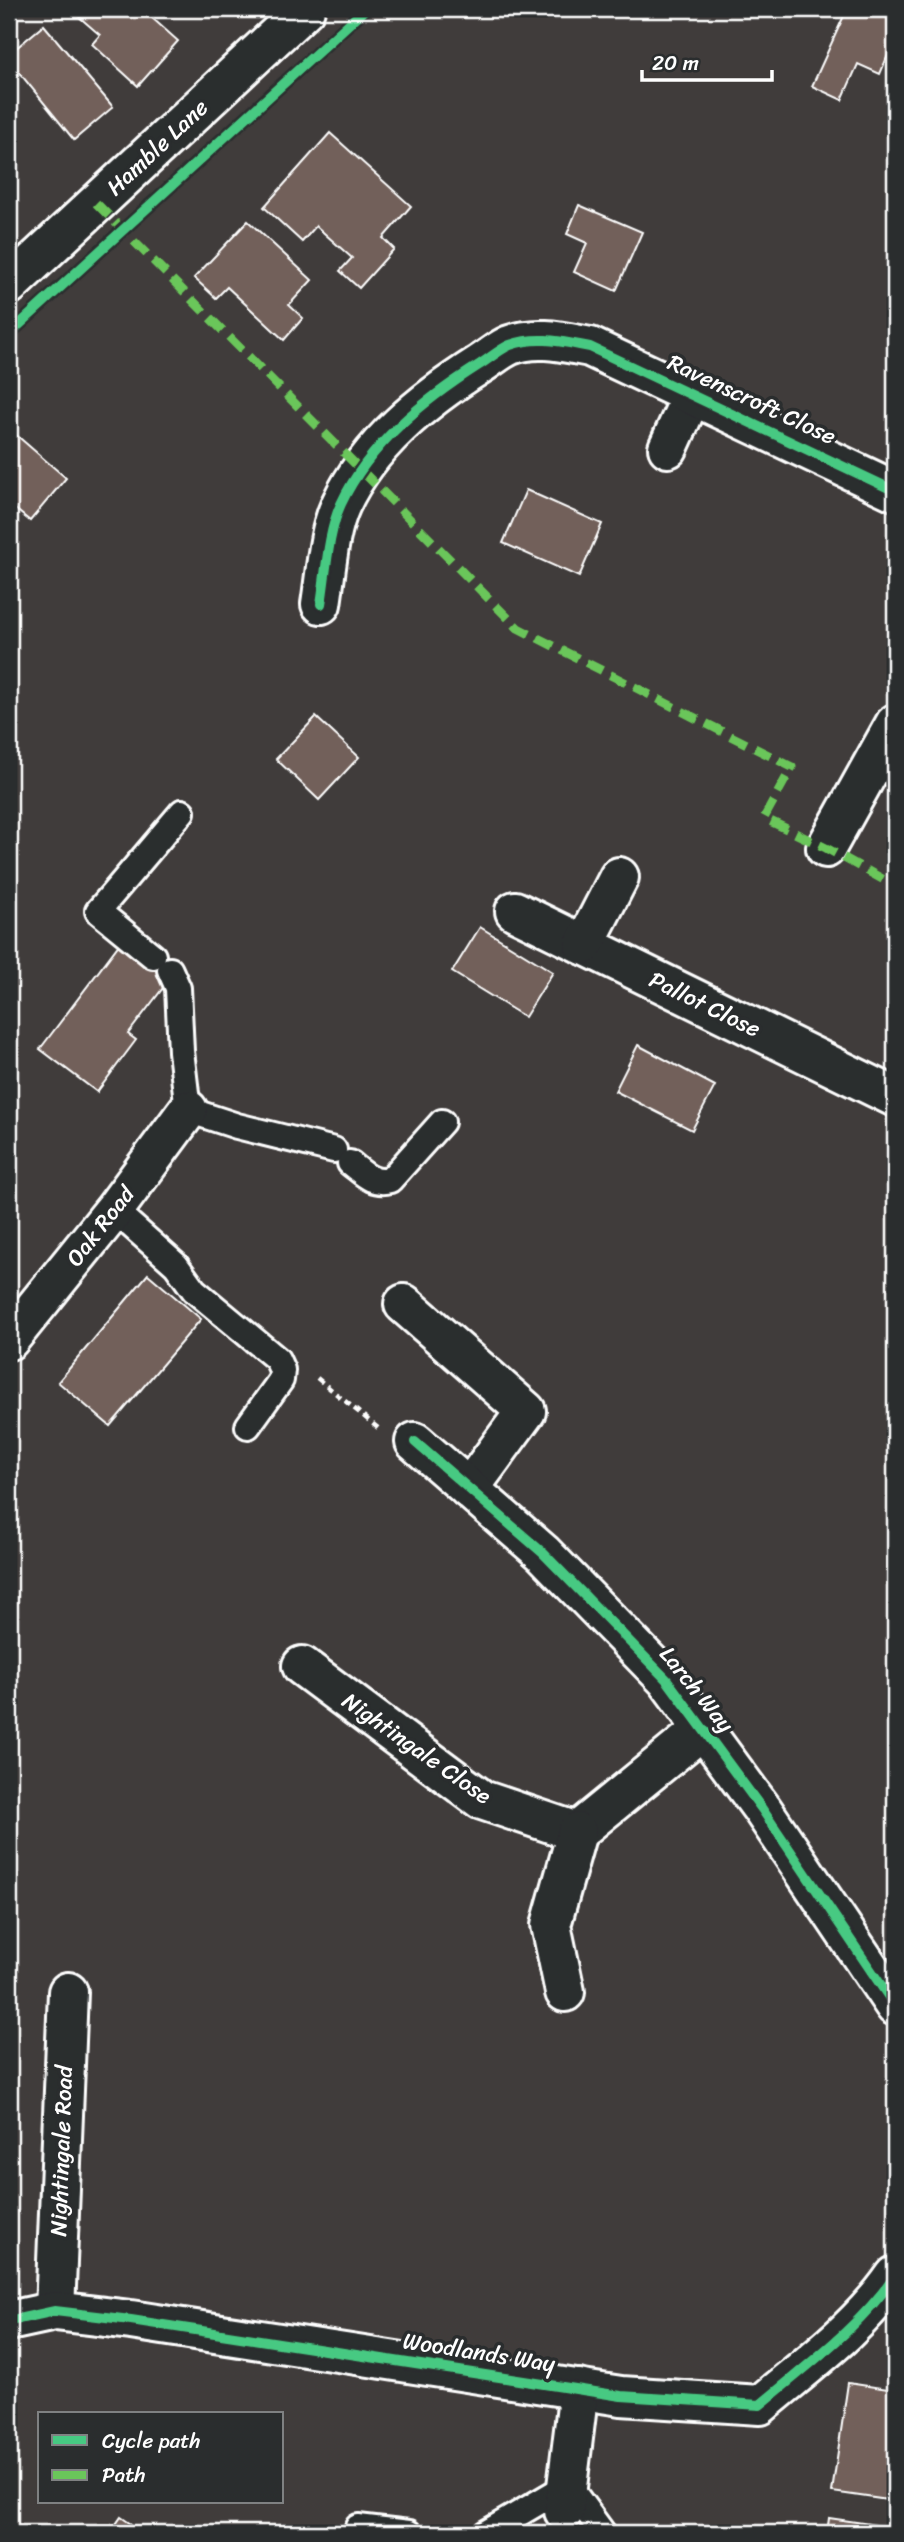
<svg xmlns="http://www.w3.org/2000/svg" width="904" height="2542" font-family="Sriracha,sans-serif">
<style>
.building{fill:#72605a;stroke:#fff;stroke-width:2}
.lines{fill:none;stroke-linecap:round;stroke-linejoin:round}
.lane-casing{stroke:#fff;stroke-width:30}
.street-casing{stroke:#fff;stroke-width:44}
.secondary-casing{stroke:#fff;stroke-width:44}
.path{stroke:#fff;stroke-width:4.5;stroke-dasharray:7 5;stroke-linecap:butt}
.lane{stroke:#2a2d2e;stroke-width:24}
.street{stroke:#2a2d2e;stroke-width:38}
.secondary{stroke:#2a2d2e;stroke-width:38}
.quiet{stroke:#6ac65a;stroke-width:9;stroke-dasharray:18 9;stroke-linecap:butt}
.cycleway-casing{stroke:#2a2d2e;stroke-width:15}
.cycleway{stroke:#46c982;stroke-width:10}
.labels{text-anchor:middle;stroke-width:7;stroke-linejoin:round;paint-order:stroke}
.street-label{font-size:23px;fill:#fff;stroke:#2a2d2e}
</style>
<rect width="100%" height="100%" fill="#403c3b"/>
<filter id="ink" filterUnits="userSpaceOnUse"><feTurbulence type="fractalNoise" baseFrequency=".0143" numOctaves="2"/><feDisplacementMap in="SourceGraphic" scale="14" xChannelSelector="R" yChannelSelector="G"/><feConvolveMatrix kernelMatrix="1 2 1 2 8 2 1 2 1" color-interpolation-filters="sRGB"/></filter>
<g filter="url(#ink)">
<!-- building -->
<g class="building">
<polygon points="70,9 142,9 178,41 138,86 92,44 100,35"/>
<polygon points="847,9 878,9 895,17 895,39 880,74 858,64 842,100 812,86"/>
<polygon points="44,25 113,107 74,140 9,60 9,54"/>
<polygon points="330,133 411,206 383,238 394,249 359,288 340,271 352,258 316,226 302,242 264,207"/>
<polygon points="579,205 642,232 616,291 574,272 587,243 567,234"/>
<polygon points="248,221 312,280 289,305 303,318 284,340 227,287 216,298 194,278"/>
<polygon points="14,433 66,478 30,521 9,504 9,439"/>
<polygon points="526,490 602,524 579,577 503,543"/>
<polygon points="316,717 359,757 319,800 276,759"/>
<polygon points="480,927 553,972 525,1017 452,972"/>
<polygon points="120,943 169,980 128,1034 136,1040 97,1092 40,1049"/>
<polygon points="638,1045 715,1086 692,1130 615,1091"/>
<polygon points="148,1274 201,1319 110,1426 58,1382"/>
<polygon points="848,2383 895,2390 895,2449 888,2500 832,2492"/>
<polygon points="121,2517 144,2533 110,2533"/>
<polygon points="829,2518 884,2526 883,2533 827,2533"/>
</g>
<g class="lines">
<defs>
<g id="lane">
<polyline points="153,956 98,911 182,812"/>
<polyline points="170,970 178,988 181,1051 188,1110 237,1126 334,1150"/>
<path d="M350 1163C363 1173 373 1185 390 1180L442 1122"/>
<polyline points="114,1210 176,1265 194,1290 277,1359 282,1370 281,1380 248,1426"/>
<polyline points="358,2527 409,2533"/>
<polyline points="486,2533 568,2485 603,2533"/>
</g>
<g id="street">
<polyline points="668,448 692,395"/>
<path d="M321 604C326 573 328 532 341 504 369 444 424 400 479 365 489 359 500 349 510 345 537 335 563 342 590 347L895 491"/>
<polyline points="826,848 895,724"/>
<polyline points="515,911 895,1097"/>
<polyline points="584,945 619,877"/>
<polyline points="404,1304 526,1411 469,1489"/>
<polyline points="9,1340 114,1210 188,1110"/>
<polyline points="415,1442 543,1553 667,1680 762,1809 895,2006"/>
<polyline points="302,1666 482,1800 577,1832 703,1729"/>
<polyline points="565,1992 551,1925 577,1832"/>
<polyline points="55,2311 68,1992"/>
<path d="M9 2321 55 2311 131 2320 621 2396 760 2405C807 2365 859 2328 895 2276"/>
<polyline points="564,2511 579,2389"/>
</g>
<polyline id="secondary" points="9,285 305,9"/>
</defs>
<!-- lane casing -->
<use href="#lane" class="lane-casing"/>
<!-- street casing -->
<use href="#street" class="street-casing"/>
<!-- secondary casing -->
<use href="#secondary" class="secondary-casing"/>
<!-- path -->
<polyline class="path" points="317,1378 378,1428"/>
<!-- lane -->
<use href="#lane" class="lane"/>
<!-- street -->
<use href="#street" class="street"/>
<!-- secondary -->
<use href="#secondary" class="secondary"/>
<!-- quiet -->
<polyline class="quiet" points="96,203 518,628 792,767 764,818 826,848 895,886"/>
<defs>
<g id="cycleway">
<polyline points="9,334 365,9"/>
<path d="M321 604C326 573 328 532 341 504 369 444 424 400 479 365 489 359 500 349 510 345 537 335 563 342 590 347L895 491"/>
<polyline points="415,1442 543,1553 667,1680 762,1809 895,2006"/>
<path d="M9 2321 55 2311 131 2320 621 2396 760 2405C807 2365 859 2328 895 2276"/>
</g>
</defs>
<!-- cycleway casing -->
<use href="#cycleway" class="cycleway-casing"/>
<!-- cycleway -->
<use href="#cycleway" class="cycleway"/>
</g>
</g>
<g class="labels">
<!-- street labels -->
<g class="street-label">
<text transform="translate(157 147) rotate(-43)" y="8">Hamble Lane</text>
<text transform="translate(752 399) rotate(25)" y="8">Ravenscroft Close</text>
<text transform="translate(705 1004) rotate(26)" y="8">Pallot Close</text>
<text transform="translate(100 1226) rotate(-52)" y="8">Oak Road</text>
<text transform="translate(697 1689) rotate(51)" y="8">Larch Way</text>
<text transform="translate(417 1748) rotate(35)" y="8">Nightingale Close</text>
<text transform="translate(61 2151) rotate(-88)" y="8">Nightingale Road</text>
<text transform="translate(479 2352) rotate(9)" y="8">Woodlands Way</text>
</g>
</g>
<!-- margin -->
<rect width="904" height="2542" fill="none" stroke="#2a2d2e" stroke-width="35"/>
<rect x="18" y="18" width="869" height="2507" fill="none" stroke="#fff" stroke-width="2.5" filter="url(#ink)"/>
<!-- legend -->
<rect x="38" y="2412" width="245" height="91" fill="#2a2d2e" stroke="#7f8182" stroke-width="2"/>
<rect x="52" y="2435" width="35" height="10" fill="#46c982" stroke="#7f8182" stroke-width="2"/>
<text x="102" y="2448" font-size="21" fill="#ffffff">Cycle path</text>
<rect x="52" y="2470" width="35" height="10" fill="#6ac65a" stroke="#7f8182" stroke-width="2"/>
<text x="102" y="2482" font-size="21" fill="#ffffff">Path</text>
<!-- scale -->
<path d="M642 70v10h130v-10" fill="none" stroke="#ffffff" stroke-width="3.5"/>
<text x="652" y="70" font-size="21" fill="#ffffff" stroke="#2a2d2e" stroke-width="5" paint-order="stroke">20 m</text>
</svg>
